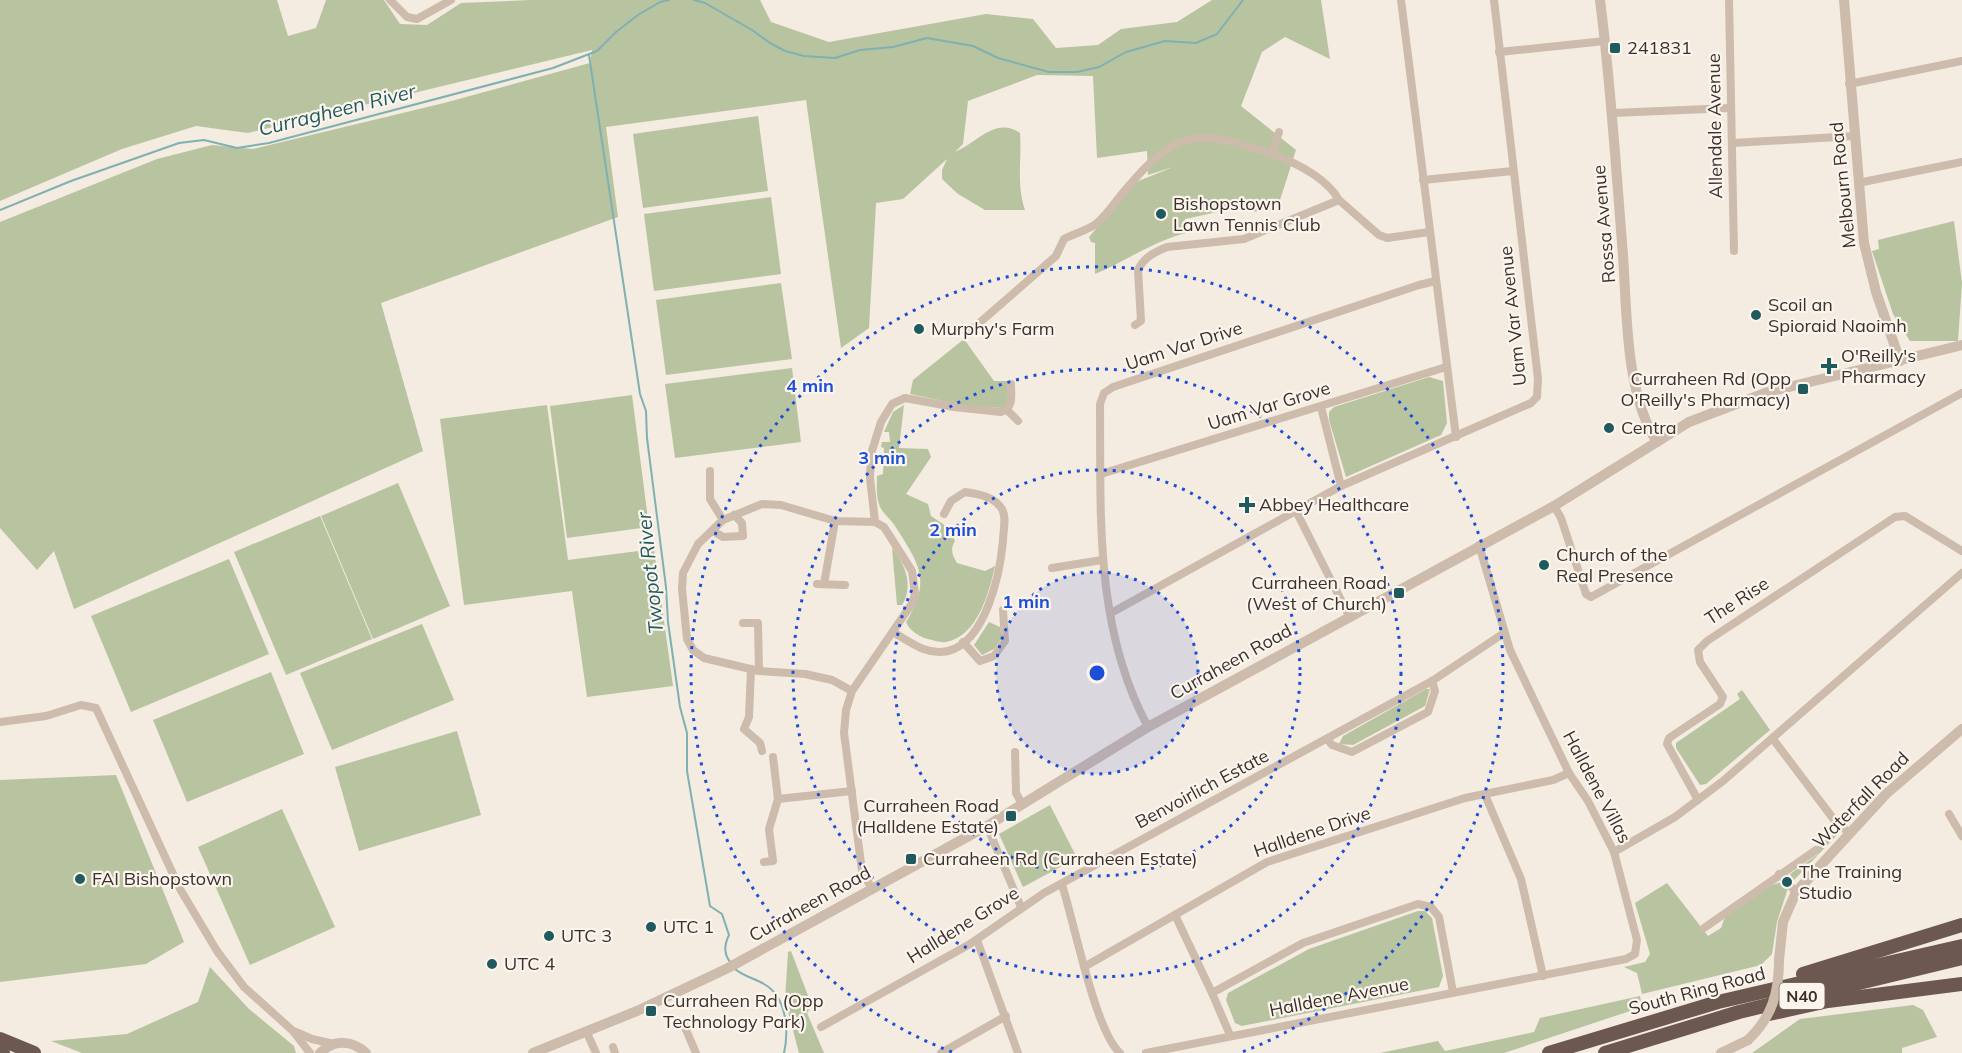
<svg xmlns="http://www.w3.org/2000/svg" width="1962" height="1053" font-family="Mulish,sans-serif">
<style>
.green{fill:#b8c4a0}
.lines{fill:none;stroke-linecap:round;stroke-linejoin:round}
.stream{stroke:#7fb0b2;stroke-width:2}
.minor{stroke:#cdbbac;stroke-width:8}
.tertiary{stroke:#cdbbac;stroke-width:10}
.trunk{stroke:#6c584f;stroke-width:14}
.tertiary-bridge{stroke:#cdbbac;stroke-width:10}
.ring{fill:none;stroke:#1d4ed8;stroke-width:3;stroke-dasharray:3 6}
.poi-dot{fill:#1f5a5e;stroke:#fbf5ee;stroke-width:2}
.labels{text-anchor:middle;stroke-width:4.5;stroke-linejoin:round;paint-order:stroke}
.shield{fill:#fbf5ee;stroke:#756b66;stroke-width:1.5}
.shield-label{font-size:16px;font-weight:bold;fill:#3b302b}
.poi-label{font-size:18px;fill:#3b302b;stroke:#fbf5ee;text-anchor:start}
.street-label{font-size:18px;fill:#3b302b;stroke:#fbf5ee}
.water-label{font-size:20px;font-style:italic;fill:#1f5a5e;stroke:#fbf5ee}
.centre{fill:#1d4ed8;stroke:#fbf5ee;stroke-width:3}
.ring-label{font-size:18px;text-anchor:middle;font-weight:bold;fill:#1d4ed8;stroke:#fbf5ee;stroke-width:4.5;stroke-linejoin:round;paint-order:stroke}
</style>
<rect width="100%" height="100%" fill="#f4ebe1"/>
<!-- green -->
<g class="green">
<path d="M0 0H277L288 36 316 28 326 0H384L400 24 427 25 461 3 531 0H760L771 22 829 42 986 14 1033 19 1056 48 1098 45 1121 29 1177 22 1212 0H1321L1330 59 1285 37 1262 52 1241 106 1296 150 1280 200 1255 212 1249 205 1185 219 1186 233C1154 241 1126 261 1095 274V243L1091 242 1089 237 1136 182 1173 167 1148 175 1147 151 1097 158 1093 76 1037 75 968 101 963 144 955 152C976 144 995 116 1020 133 1022 160 1016 184 1025 210H985L958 194 942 179V170L947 159 903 199 876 203 869 328 841 348 806 100 606 127 618 217 381 303 423 451 74 609 54 551 37 570 0 528V222L157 159 212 145 253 149 444 103 590 63 592 50 248 133 196 126 122 149 0 201Z"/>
<polygon points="758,116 768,191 643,208 633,134"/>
<polygon points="771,197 781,274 654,291 644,214"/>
<polygon points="1954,221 1962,283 1958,341 1910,341 1893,314 1872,251 1879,249 1878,240"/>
<polygon points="781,283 792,359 666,375 656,300"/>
<polygon points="964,339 994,381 1007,381 1009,401 1003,408 962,405 910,394 913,380"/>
<polygon points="792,368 801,442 675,458 665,384"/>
<polygon points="1429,377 1443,381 1447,423 1441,435 1346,477 1329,420 1329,412 1334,407"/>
<polygon points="632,395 649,527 567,538 550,406"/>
<polygon points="547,405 568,560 654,549 673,686 587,697 572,591 464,605 440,419"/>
<path d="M904 405 899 448 928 449 931 457 906 494 928 504 931 516 949 528 955 541C950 549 952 555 957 563L985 571 995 566C989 592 978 636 946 642 941 643 933 640 928 639 919 637 909 630 906 622 932 580 919 564 895 526 890 518 881 512 879 504 876 495 877 485 877 476L883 474 884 448 881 447 882 442H890L889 432H884L893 412Z"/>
<polygon points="398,483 450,606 373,639 321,516"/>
<polygon points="320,516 372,639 286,675 234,552"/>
<path d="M892 548C905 564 914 586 902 605H897Z"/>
<polygon points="229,559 269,654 131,712 91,616"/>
<polygon points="989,622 1000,627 1002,638 994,649 982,655 974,645"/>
<polygon points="422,624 454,700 332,750 300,673"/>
<polygon points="271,672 304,754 187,802 153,720"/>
<polygon points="1426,689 1430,689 1425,706 1353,745 1339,744 1343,736"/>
<polygon points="1742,690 1770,730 1706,784 1700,785 1676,748 1676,743 1740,699 1737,694"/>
<polygon points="457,731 481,815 359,851 335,767"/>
<polygon points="116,775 184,942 146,964 0,982 0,780"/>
<polygon points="1050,805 1077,858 1023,887 999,834"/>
<polygon points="282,809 335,927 250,965 198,847"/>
<polygon points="1831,829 1837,835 1794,880 1790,874 1818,854 1818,845"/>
<polygon points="1782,882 1788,888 1777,922 1772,954 1761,965 1642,994 1637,973 1624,967 1645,962 1650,954 1635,903 1667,883 1708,936 1721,928 1725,917 1772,885"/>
<polygon points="1418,911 1425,911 1432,918 1443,976 1439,987 1242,1026 1235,1023 1226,1000 1228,993 1309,949"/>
<polygon points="791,951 812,1006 807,1013 824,1053 799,1053 785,1000 788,952"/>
<polygon points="210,967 249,1009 294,1046 296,1053 82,1053 51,1041 127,1034 198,1002"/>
<polygon points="1640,996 1642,1007 1504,1053 1380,1053 1438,1041 1445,1051 1534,1032 1540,1018"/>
<polygon points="1913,1005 1923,1010 1937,1037 1902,1048 1902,1053 1752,1053 1800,1019"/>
</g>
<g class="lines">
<!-- stream -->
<g class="stream">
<polyline points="694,0 705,3 752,30 770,43 785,51 804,56 835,58 860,50 893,47 927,38 973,46 998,58 1049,72 1077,72 1099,67 1126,52 1165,41 1196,43 1217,34 1243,0"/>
<path d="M589 55 640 394 646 411 647 438 666 587 668 622 680 707 687 733V771L710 906 722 914 729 935C724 945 723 954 731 963"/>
<polyline points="0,210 71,181 179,143 204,140 237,148 269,143 553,68 597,51 616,32 638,15 660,2 669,0"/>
<path d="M734 968C742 976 754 978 764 984 787 997 789 1031 784 1053"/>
</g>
<!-- minor -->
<g class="minor">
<polyline points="390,0 407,17 417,19 451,0"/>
<polyline points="1401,0 1456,437"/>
<polyline points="1729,0 1734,251"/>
<polyline points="1499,52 1605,41"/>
<polyline points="1849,84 1962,61"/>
<polyline points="1613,113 1731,108"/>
<polyline points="1733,143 1854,136"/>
<polyline points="1272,154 1279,132"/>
<polyline points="1423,180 1513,171"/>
<polyline points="1858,183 1962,162"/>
<path d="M1135 325 1141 321 1138 270C1144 257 1155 252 1167 247L1244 239 1339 200 1379 235 1387 238 1429 232"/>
<path d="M969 332 1056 256 1064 239C1073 234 1089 230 1097 223 1108 214 1117 199 1127 188 1176 130 1196 129 1267 152 1292 161 1325 176 1339 200"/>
<polyline points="1321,407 1341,486"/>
<polyline points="1007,410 1018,421"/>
<polyline points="710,471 710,499 723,520"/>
<polyline points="1101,474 1446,367"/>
<polyline points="1554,506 1561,518 1586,594 1591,597 1962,393"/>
<polyline points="1296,511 1349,616"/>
<path d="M875 522 870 478 871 454 881 422 892 404 905 398 954 407 1001 412C1014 408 1011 396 1011 384"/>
<polyline points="713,531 723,537 743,536 742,523 734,515"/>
<polyline points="1052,568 1102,560"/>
<polyline points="817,584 845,585"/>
<polyline points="824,584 835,521"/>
<polyline points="1111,613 1341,486 1531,403 1537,397 1538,379 1494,0"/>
<polyline points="743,623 758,623 759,671"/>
<path d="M893 632C910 642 927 656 948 651 986 642 1000 573 1003 541 1003 531 1007 518 1002 509 994 496 978 494 965 492L951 501 944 514"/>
<polyline points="963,642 980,661 994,656 1005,641 1003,610"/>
<polyline points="751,669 749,717 744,729 760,743 762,751"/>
<polyline points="852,691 832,680 805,674 759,671 704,658 693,650 687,639 682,589 683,573 698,544 723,520 762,504 781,505 835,521 875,522 884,527 912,571 915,593 913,602 852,691 846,710 844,733 862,871 872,889"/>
<polyline points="0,722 46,716 81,705 96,708 180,889 217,951 244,987 293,1031 310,1053"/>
<path d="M1148 727C1094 627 1101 515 1100 404L1104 393 1113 387 1419 285 1436 281"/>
<polyline points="1773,739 1835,821 1848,832"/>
<polyline points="1328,740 1332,745 1352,752 1428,712 1435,691 1432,681"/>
<polyline points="1015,752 1016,793 1022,804"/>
<polyline points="773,757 778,799"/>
<polyline points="1485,795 1521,879 1543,976"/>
<polyline points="1698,800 1667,744 1669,738 1720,704 1723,697 1700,662 1698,650 1707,641 1895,517 1905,516 1962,551"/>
<polyline points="1949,814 1962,836"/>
<polyline points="987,826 1021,907"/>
<polyline points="1614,852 1675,817 1723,781 1962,573"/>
<polyline points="764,862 773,861 769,829 778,799 852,791"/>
<polyline points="1779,874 1796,892"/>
<path d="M1062 885C1074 921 1095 1031 1120 1053"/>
<polyline points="1175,915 1212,993"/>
<polyline points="1704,928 1816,850"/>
<polyline points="977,940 1018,1053"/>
<polyline points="1084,967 1267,862 1465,798 1553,780 1569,773"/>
<polyline points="684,1025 696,1053"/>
<polyline points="821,1027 970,944 1044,893 1432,681 1504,633"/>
<polyline points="296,1032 312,1039 334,1044"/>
<polyline points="587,1033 596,1053"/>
<polyline points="1230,1035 1212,993 1303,943 1418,904 1431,907 1439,917 1453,992"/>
<polyline points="613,1047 615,1053"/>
<polyline points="941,1053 1006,1016"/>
<polyline points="1146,1053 1626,959 1635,954 1637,940 1614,852 1588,801 1569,773 1510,650 1479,545"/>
</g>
<!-- tertiary -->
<g class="tertiary">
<path d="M1600 0C1611 85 1616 170 1623 255 1627 312 1625 393 1657 442"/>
<polyline points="1844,0 1864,243 1876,292 1900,361"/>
<polyline points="1779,960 1783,922 1796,892 1886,794 1962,729"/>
<path d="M320 1053C334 1039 352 1040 366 1053"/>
<polyline points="533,1053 637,1011 728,968 987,826 1148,727 1554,506 1689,422 1768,392 1962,345"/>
<polyline points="1721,1053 1748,1040"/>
</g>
<!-- trunk -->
<g class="trunk">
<polyline points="1803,974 1962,925"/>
<polyline points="1769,1014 1828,1001 1962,984"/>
<polyline points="0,1039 34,1053"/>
<polyline points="0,1052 3,1053"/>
<polyline points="1549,1053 1718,1002 1962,946"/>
<polyline points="1605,1053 1739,1012 1962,958"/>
</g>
<!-- tertiary-bridge -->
<path class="tertiary-bridge" d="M1748 1040C1772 1017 1779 993 1779 960"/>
</g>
<!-- distance rings -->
<circle cx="1097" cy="673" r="101" fill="#1d4ed8" fill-opacity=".12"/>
<g class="ring">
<circle cx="1097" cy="673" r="101"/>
<circle cx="1097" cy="673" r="203"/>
<circle cx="1097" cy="673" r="304"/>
<path d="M952 1052A406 406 0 1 1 1242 1052"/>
</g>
<!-- markers -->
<g class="poi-dot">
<rect x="1609" y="42" width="12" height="12" rx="3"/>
<circle cx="1161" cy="214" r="6"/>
<circle cx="1756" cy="315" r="6"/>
<circle cx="919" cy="329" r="6"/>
<path d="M1826 357h6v6h6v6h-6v6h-6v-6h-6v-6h6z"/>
<rect x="1797" y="383" width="12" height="12" rx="3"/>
<circle cx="1609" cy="428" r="6"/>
<path d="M1244 496h6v6h6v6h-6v6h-6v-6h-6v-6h6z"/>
<circle cx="1544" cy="565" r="6"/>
<rect x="1393" y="587" width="12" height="12" rx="3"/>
<rect x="1005" y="810" width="12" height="12" rx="3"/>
<rect x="905" y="853" width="12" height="12" rx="3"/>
<circle cx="80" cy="879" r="6"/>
<circle cx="1787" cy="882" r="6"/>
<circle cx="651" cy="927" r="6"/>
<circle cx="549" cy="936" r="6"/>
<circle cx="492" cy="964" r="6"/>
<rect x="645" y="1005" width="12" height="12" rx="3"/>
</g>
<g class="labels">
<!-- shield labels -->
<rect class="shield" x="1779.5" y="983" width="45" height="26" rx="4.5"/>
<g class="shield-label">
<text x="1802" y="1002">N40</text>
</g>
<!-- poi labels -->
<g class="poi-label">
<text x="1627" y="54">241831</text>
<text x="1173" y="210">Bishopstown<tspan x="1173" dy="21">Lawn Tennis Club</tspan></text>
<text x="1768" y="311">Scoil an<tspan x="1768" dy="21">Spioraid Naoimh</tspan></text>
<text x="931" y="335">Murphy's Farm</text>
<text x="1841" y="362">O'Reilly's<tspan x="1841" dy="21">Pharmacy</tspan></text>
<text x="1791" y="385" text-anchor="end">Curraheen Rd (Opp<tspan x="1791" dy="21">O'Reilly's Pharmacy)</tspan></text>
<text x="1621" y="434">Centra</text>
<text x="1259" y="511">Abbey Healthcare</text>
<text x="1556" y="561">Church of the<tspan x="1556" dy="21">Real Presence</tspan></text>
<text x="1387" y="589" text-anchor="end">Curraheen Road<tspan x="1387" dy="21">(West of Church)</tspan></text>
<text x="999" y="812" text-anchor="end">Curraheen Road<tspan x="999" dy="21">(Halldene Estate)</tspan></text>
<text x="923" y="865">Curraheen Rd (Curraheen Estate)</text>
<text x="1799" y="878">The Training<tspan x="1799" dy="21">Studio</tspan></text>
<text x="92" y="885">FAI Bishopstown</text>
<text x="663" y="933">UTC 1</text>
<text x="561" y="942">UTC 3</text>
<text x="504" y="970">UTC 4</text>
<text x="663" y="1007">Curraheen Rd (Opp<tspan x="663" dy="21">Technology Park)</tspan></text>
</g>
<!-- street labels -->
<g class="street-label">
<text transform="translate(1715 126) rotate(-91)" y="6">Allendale Avenue</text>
<text transform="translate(1843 185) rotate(-96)" y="6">Melbourn Road</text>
<text transform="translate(1604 224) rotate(-95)" y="6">Rossa Avenue</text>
<text transform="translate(1513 316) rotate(-96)" y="6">Uam Var Avenue</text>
<text transform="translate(1184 346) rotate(-18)" y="6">Uam Var Drive</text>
<text transform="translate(1269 406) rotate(-17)" y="6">Uam Var Grove</text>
<text transform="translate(1737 601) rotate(-33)" y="6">The Rise</text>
<text transform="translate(1231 662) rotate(-29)" y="6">Curraheen Road</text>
<text transform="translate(1597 787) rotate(62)" y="6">Halldene Villas</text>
<text transform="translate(1202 789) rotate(-28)" y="6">Benvoirlich Estate</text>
<text transform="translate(1861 800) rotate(-45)" y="6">Waterfall Road</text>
<text transform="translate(1312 832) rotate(-19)" y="6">Halldene Drive</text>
<text transform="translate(810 904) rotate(-29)" y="6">Curraheen Road</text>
<text transform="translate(963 925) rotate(-32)" y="6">Halldene Grove</text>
<text transform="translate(1697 991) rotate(-15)" y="6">South Ring Road</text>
<text transform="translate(1339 997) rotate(-11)" y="6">Halldene Avenue</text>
</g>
<!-- water labels -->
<g class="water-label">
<text transform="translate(337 110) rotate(-14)" y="7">Curragheen River</text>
<text transform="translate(650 573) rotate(-96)" y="7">Twopot River</text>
</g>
</g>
<circle cx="1097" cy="673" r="9" class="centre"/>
<g class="ring-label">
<text x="810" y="392">4 min</text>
<text x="882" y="464">3 min</text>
<text x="953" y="536">2 min</text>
<text x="1026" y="608">1 min</text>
</g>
</svg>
